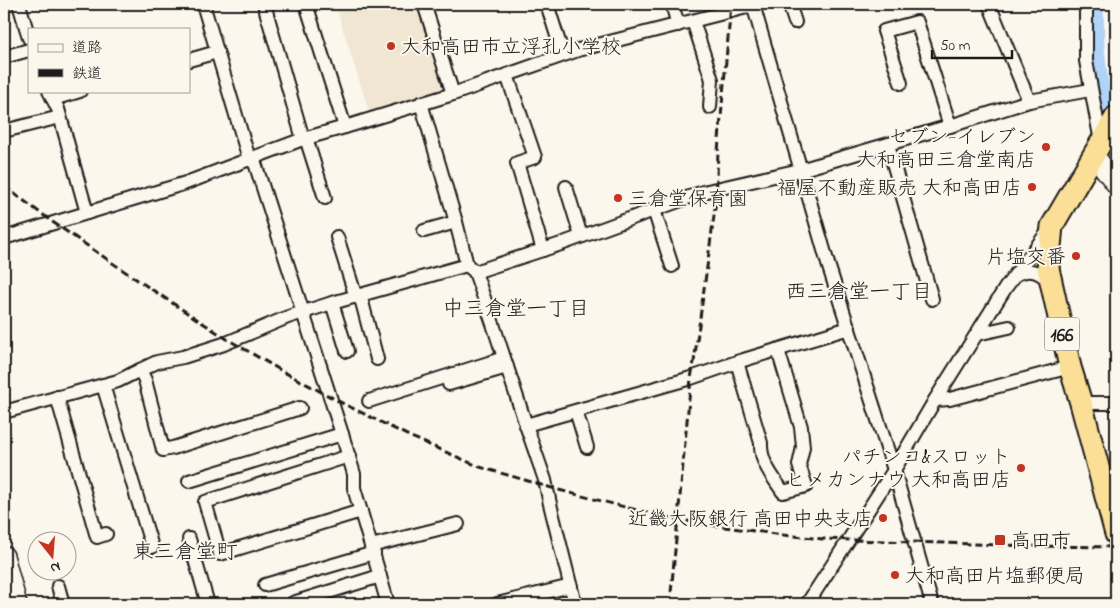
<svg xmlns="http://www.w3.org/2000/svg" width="1120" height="608" font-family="'Indie Flower','Klee One',sans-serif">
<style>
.built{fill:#f1e6d1}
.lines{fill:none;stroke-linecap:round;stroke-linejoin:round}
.river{stroke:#b0d4f9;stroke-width:19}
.minor-casing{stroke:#1c1c1c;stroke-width:16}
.secondary-casing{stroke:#1c1c1c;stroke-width:22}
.trunk-casing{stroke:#1c1c1c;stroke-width:25}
.minor{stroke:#fbf7ec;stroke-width:12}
.secondary{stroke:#fbf7ec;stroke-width:19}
.trunk{stroke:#fbdf96;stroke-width:21}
.rail{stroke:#1c1c1c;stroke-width:3;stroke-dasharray:8 4;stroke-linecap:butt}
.poi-dot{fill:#c8321e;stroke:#fbf7ec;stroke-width:2}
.labels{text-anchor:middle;stroke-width:4;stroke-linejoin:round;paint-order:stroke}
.shield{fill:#fbf7ec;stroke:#5f5e5a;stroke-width:1}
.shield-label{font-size:19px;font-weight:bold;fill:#1c1c1c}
.poi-label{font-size:20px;fill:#1c1c1c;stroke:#fbf7ec;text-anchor:end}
.neighbourhood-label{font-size:21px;fill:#1c1c1c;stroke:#fbf7ec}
</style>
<rect width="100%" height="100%" fill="#fbf7ec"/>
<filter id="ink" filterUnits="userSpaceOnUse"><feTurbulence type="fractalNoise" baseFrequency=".02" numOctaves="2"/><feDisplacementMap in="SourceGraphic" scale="10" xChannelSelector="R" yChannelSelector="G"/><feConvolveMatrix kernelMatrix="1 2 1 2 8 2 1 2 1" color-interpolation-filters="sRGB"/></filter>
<g filter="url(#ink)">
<!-- built -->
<polygon class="built" points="335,4 421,4 448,89 370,115"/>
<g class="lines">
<!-- river -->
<polyline class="river" points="1094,4 1095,48 1103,121 1112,157 1116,164"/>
<defs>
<g id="minor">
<polyline points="19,4 29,38"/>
<polyline points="203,4 249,159 255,163 342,434 354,474 354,488 388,604"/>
<polyline points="264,4 303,139"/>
<polyline points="306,4 345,127"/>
<polyline points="424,4 453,94"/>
<polyline points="547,4 563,55"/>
<polyline points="672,4 678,25"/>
<polyline points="751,4 754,8 828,264 894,470 932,604"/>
<polyline points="789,4 795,22"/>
<polyline points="989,4 1029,101"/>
<polyline points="1086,4 1086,61 1099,131 1102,141"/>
<polyline points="693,21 712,80 710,107"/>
<polyline points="4,57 29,50"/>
<polyline points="189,60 217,52"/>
<polyline points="507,75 535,157 517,163 543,250"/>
<polyline points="901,83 884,31 917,22 950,126"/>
<polyline points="49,91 58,109 87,213"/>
<polyline points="53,99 80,91"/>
<polyline points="421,103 456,222 467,265 475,272 493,324 526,425 545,480 550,504 575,604"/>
<polyline points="4,131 60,117"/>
<polyline points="306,138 325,198"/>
<polyline points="888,145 932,299"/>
<polyline points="566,187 581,236"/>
<polyline points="654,210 672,266"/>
<polyline points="424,231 456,222"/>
<polyline points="337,237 354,291 362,302 377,359"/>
<polyline points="4,238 186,183 303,139 345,127 453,94 578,50 747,7 750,4"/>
<polyline points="475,272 561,244 703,192 800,170 950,126 1029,101 1090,90"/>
<path d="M1015 275C1028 267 1041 271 1050 283"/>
<polyline points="332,303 347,351"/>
<polyline points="977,334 1009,327"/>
<path d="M737 362 761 443C760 462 773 477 783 492L806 486 799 465 803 447 801 427 778 350"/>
<polyline points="140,370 157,362 183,357 224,344 288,317 332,303 467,265"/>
<polyline points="449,384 507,367"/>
<polyline points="103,385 152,547"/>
<polyline points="57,397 97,537 106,534"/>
<polyline points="935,400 950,399 1070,367"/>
<polyline points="369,401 504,358"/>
<polyline points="1081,403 1116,403"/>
<polyline points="576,411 587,447"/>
<polyline points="4,412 118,381 140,370 145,380 163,450 173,448 300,408"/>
<polyline points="526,425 691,378 737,362 849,328"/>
<polyline points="349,456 205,502 220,554 361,511"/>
<polyline points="189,481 342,434"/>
<polyline points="189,539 208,604"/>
<polyline points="371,546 458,524"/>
<polyline points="265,585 374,553"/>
<polyline points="58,586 63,604"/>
<polyline points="293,603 380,576"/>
<polyline points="497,604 571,586"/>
<polyline points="807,604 894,470 935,400 1006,287 1050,229"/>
</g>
<g id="secondary">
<polyline points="1094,155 1116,184"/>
<polyline points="4,556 17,604"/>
</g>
<polyline id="trunk" points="1116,117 1052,226 1048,268 1070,367 1081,403 1116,534"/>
</defs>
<!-- minor casing -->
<use href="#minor" class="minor-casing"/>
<!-- secondary casing -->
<use href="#secondary" class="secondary-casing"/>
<!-- trunk casing -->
<use href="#trunk" class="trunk-casing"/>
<!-- minor -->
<use href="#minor" class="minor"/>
<!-- secondary -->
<use href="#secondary" class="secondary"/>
<!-- trunk -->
<use href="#trunk" class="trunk"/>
<!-- rail -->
<g class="rail">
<polyline points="4,186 54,223 136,279 227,339 282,371 344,404 409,436 480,467 559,490 656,515 703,524 783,535 823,539 1033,546 1116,547"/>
<polyline points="670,604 691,378 694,362 716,201 718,151 731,4"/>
</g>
</g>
</g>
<!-- markers -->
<g class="poi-dot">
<circle cx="391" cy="46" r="5"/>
<circle cx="1046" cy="147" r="5"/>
<circle cx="1032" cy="187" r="5"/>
<circle cx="618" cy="198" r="5"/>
<circle cx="1076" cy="256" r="5"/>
<circle cx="1021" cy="468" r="5"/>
<circle cx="883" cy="518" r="5"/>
<rect x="994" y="534" width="12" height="12" rx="2.5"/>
<circle cx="895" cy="575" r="5"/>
</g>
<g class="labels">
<!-- shield labels -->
<rect class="shield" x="1044.5" y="317.5" width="35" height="33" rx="4"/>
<g class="shield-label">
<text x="1062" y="341">166</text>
</g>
<!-- poi labels -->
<g class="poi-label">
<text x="401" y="53" text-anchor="start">大和高田市立浮孔小学校</text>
<text x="1036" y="143">セブン-イレブン<tspan x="1036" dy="23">大和高田三倉堂南店</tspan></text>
<text x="1022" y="194">福屋不動産販売 大和高田店</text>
<text x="628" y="205" text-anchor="start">三倉堂保育園</text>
<text x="1066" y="263">片塩交番</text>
<text x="1011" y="463">パチンコ&amp;スロット<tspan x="1011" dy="23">ヒメカンナウ 大和高田店</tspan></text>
<text x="873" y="525">近畿大阪銀行 高田中央支店</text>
<text x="1011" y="547" text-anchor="start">高田市</text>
<text x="905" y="582" text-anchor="start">大和高田片塩郵便局</text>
</g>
<!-- neighbourhood labels -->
<g class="neighbourhood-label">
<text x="859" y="298">西三倉堂一丁目</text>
<text x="516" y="315">中三倉堂一丁目</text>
<text x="185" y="558">東三倉堂町</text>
</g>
</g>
<!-- margin -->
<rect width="1120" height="608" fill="none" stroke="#fbf7ec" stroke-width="20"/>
<rect x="10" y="10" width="1100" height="588" fill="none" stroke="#1c1c1c" stroke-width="2" filter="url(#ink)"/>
<!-- legend -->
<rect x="28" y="28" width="162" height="65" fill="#fbf7ec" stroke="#a29f99"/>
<rect x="38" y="44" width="25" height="8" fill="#fbf7ec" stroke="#a29f99"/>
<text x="72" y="52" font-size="15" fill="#1c1c1c">道路</text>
<rect x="38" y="69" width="25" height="8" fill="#1c1c1c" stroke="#a29f99"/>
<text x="72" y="78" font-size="15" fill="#1c1c1c">鉄道</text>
<!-- north arrow -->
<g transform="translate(52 556) rotate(163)"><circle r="24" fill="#fbf7ec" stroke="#a29f99"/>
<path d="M0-4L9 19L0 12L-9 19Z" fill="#c8321e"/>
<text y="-8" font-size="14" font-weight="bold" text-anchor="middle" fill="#1c1c1c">N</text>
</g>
<!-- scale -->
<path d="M932 50v8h80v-8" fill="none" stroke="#1c1c1c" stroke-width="2.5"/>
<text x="940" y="50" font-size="15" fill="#1c1c1c" stroke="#fbf7ec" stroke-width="4" paint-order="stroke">50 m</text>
</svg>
